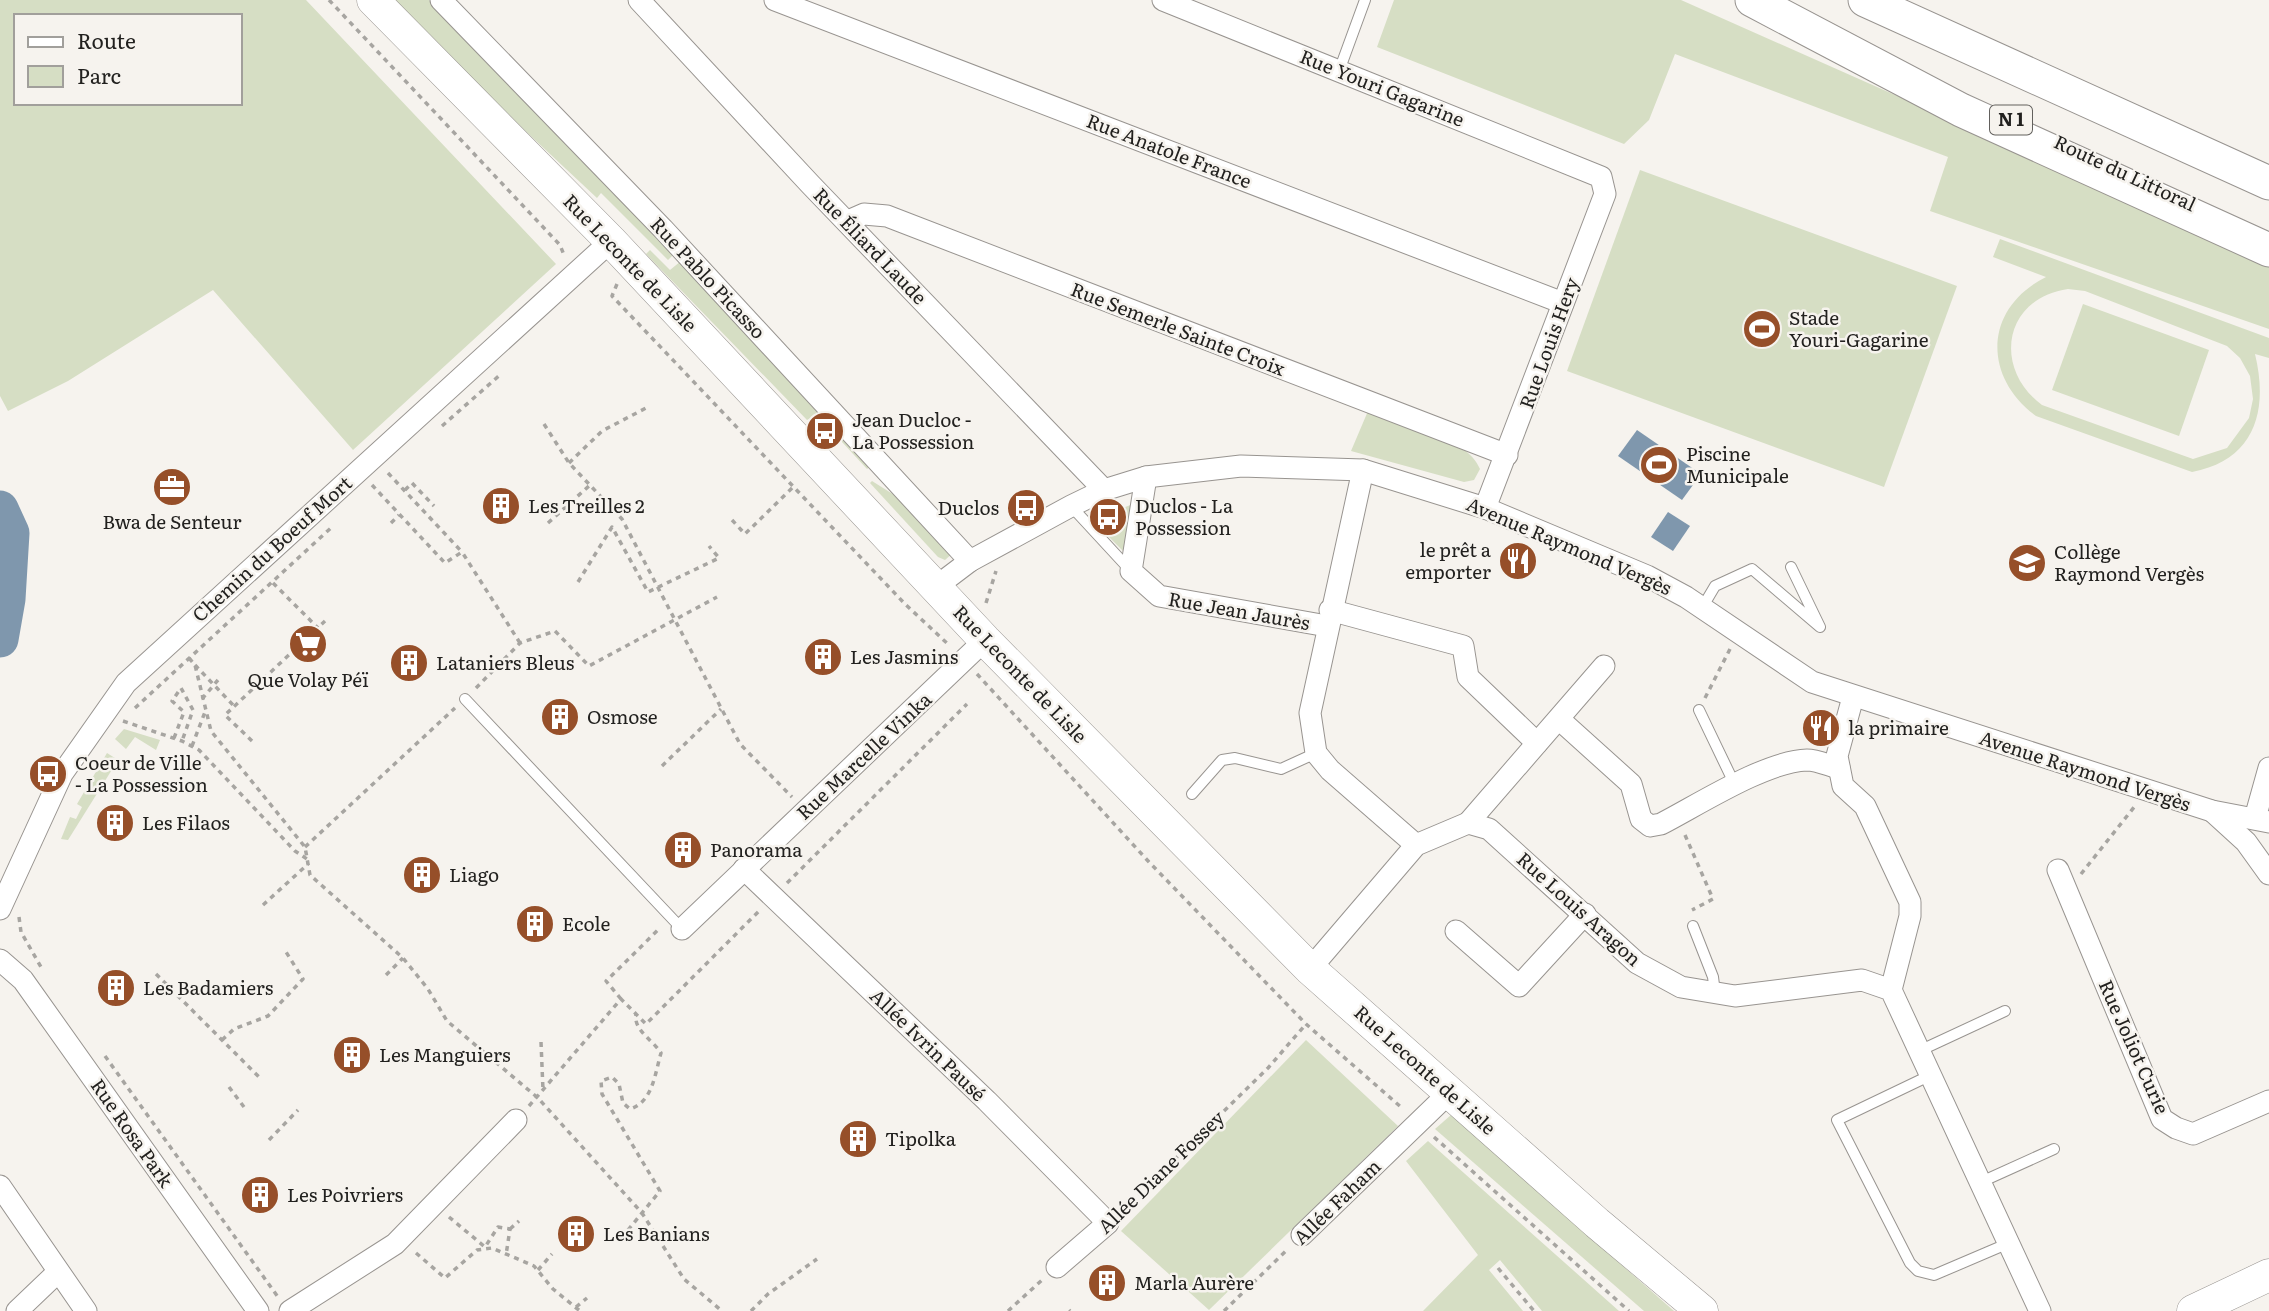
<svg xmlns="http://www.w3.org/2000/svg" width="2269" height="1311" font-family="Literata,serif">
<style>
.green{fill:#d6dec4;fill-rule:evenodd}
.water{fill:#7f97ad}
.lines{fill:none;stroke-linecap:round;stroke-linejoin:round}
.river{stroke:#7f97ad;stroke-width:37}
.service-casing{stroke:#989490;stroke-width:12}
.minor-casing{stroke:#989490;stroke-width:23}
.primary-casing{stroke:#989490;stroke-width:33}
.trunk-casing{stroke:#989490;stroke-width:35}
.path{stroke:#a7a5a1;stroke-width:3.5;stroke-dasharray:5 5;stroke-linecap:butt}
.service{stroke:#fff;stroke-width:10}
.minor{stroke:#fff;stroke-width:21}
.primary{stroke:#fff;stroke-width:32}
.trunk{stroke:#fff;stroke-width:33}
.labels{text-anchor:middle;stroke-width:5;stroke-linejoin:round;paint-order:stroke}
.shield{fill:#f6f3ee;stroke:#62605d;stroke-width:2}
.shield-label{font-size:18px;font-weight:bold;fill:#22211f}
.street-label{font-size:19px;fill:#22211f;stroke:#f6f3ee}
.poi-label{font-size:19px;fill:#22211f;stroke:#f6f3ee;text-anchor:start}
</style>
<rect width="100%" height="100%" fill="#f6f3ee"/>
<!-- green -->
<g class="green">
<path d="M0 0H306L556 264 353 450 213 290 68 381 8 411 0 396ZM16 16H240V103H16Z"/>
<polygon points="393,0 429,0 676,252 668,260 601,193 597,198 441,52"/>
<polygon points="1394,0 1681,0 2269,261 2269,329 1930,211 1948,157 1675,54 1649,120 1624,144 1377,47"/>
<polygon points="1640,170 1957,286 1884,487 1567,371"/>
<path d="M2000 239 2269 338V358L2255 354C2269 412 2254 460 2192 472L2036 416C1982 376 1984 308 2046 277L1993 257ZM2068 289 2085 291 2227 346 2240 358 2250 376 2253 399 2249 418 2227 448 2193 459 2042 405C1992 368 2004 298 2068 289Z"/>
<polygon points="650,250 670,270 681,261 873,464 867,469 817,415 807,420 646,254"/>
<polygon points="2083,304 2209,350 2179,436 2052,390"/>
<path d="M1368 411C1401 423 1467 436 1480 469L1474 480 1464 482 1351 451Z"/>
<polygon points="872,481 915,508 954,552 945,560 938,557 870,483"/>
<polygon points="1133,504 1126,554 1092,520"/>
<polygon points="124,729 160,740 156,750 135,737 126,749 115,739"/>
<polygon points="107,753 118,760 68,840 61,839 70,817 76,819 82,807 77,804"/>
<polygon points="1306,1040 1398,1126 1209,1310 1121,1231"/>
<polygon points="1451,1115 1674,1311 1644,1311 1435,1129"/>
<polygon points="1428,1141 1619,1311 1542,1311 1500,1260 1489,1270 1523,1311 1423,1311 1478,1255 1406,1161"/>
</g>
<!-- water -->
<g class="water">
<polygon points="1637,430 1701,474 1682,500 1618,456"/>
<polygon points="1668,512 1690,526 1673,551 1651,537"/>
</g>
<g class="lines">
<!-- river -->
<polyline class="river" points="0,509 11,533 7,599 0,639"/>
<defs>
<g id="service">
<polyline points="1339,71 1365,0"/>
<polyline points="1071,506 1131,571"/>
<polyline points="1702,608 1715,586 1752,569 1820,627 1791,567"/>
<polyline points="465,699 682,929"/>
<polyline points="1699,710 1735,785"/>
<polyline points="1192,794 1222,760 1235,758 1281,769 1316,753"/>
<polyline points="1693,926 1713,977 1715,993"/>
<polyline points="1919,1051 2005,1011"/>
<polyline points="1931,1075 1837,1120 1910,1263 1918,1271 1934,1275 2009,1243"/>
<polyline points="1981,1182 2054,1149"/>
</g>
<g id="minor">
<polyline points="441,0 663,229 970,561"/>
<polyline points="639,0 810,184 1104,490"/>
<polyline points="775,0 1563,303"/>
<polyline points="1163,0 1601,177 1605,194 1485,508"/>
<polyline points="848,221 864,214 887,216 1507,455"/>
<polyline points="1363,470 1310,713 1316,753 1330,770 1416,845"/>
<polyline points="1146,477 1131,571 1159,596 1327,626"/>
<polyline points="937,586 970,561 1071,506 1104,490 1146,477 1241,466 1363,470 1485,508 1647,576 1686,597 1812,682 2212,811 2269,822"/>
<polyline points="1330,610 1463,646 1468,677 1537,743"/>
<polyline points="1853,697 1837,756 1843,786 1865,806 1910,902 1910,916 1891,990"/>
<path d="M1560 720 1631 784 1641 819 1650 826 1661 824C1698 805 1766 761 1807 760 1817 760 1830 766 1839 768"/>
<polyline points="2212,811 2246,842 2269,874"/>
<polyline points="2255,818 2269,768"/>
<polyline points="1468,823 1604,666"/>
<polyline points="744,869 987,1101 1108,1223 1057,1267"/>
<polyline points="2058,870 2162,1119 2176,1128 2193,1134 2269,1101"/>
<polyline points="0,909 62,774 126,683 611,241"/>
<polyline points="682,929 985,640"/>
<polyline points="1456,931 1519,986 1585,914"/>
<polyline points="0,960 23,980 258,1311"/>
<polyline points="1310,969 1416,845 1468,823 1489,829 1637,963 1681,987 1735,996 1862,980 1891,990 2040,1311"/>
<polyline points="0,1186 86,1311"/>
<polyline points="1302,1235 1450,1092"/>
<polyline points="17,1311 58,1272"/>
<polyline points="290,1311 395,1244 516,1120"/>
</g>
<g id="primary">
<polyline points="373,0 611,241 985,640 1310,969 1597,1223 1702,1311"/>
<polyline points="2193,1311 2269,1275"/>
</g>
<g id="trunk">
<polyline points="1752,0 1961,110 2269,250"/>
<polyline points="1865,0 2269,183"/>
</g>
</defs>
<!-- service casing -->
<use href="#service" class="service-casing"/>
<!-- minor casing -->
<use href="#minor" class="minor-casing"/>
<!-- primary casing -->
<use href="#primary" class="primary-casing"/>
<!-- trunk casing -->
<use href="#trunk" class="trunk-casing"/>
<!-- path -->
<g class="path">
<polyline points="329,0 560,245 564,255"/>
<polyline points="617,284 612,296 905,604 950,646"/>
<polyline points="544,424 569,463 622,519 740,744 792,797"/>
<polyline points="442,426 501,374"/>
<polyline points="569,463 602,431 648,407"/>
<polyline points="388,473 462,552"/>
<polyline points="372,485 445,563 462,552 520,643"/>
<polyline points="405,490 412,483 434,506"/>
<polyline points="732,520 745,534 794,486"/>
<polyline points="391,523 399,515"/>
<polyline points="548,523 590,485"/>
<polyline points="578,582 612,527 648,592 719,558 709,546"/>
<polyline points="273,583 318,628"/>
<polyline points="986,603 996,571"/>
<polyline points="189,658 195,665 211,731 305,847 310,875 403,958 428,989 447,1021 538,1098 642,1213 684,1279 722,1311"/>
<polyline points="195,665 234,706"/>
<polyline points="977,674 1149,862 1306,1024 1402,1108"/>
<polyline points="476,688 520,643 555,631 589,666 717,597"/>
<polyline points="1705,698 1730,649"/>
<polyline points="202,699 218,680"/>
<polyline points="135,708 333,526"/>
<polyline points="123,721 182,741 199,750 295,851 307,859"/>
<polyline points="174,738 184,712 172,701 181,688 193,710 182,741"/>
<polyline points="252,741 225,715 325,621"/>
<polyline points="192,746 205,712"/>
<polyline points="662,766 721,709"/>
<polyline points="1685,835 1713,899 1692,910"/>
<polyline points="305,847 455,708"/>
<polyline points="2081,874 2135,806"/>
<polyline points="787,883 967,704"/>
<polyline points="263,905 308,864"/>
<polyline points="19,917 21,932 41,967"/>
<polyline points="156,974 260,1078"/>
<polyline points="386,975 403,958"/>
<polyline points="621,999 606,981 660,928"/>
<polyline points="222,1040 234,1029 268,1016 303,979 286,952"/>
<polyline points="541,1042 543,1090"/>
<polyline points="105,1056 278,1297"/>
<polyline points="229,1087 247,1111"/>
<polyline points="529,1106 621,999 646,1024 759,911"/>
<polyline points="1434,1137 1629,1311"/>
<polyline points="269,1140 298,1110"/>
<polyline points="1124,1209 1268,1068 1306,1024"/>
<polyline points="449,1217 485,1247 498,1227 510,1229 506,1255"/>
<polyline points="510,1229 519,1221"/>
<path d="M628 1230 660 1191 602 1094 601 1081 612 1077 619 1084 623 1103 630 1109C653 1102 655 1073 661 1053 653 1040 633 1030 636 1014"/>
<polyline points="416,1253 445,1278 477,1250 492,1248 534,1266 553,1289 580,1311"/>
<polyline points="1498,1268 1534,1311"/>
<polyline points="538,1270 552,1254"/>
<polyline points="576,1307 587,1298"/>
<polyline points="1069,1310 1070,1311"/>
<polyline points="751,1311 768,1294 817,1259"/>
<polyline points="1008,1311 1042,1280"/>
<polyline points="1224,1311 1288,1249"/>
</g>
<!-- service -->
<use href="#service" class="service"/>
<!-- minor -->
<use href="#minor" class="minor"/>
<!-- primary -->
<use href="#primary" class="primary"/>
<!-- trunk -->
<use href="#trunk" class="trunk"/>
</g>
<!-- icons -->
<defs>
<symbol id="stadium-disc" viewBox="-11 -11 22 22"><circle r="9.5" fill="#964f29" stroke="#f6f3ee"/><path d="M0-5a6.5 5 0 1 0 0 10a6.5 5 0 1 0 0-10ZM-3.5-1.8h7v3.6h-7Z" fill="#fff"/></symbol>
<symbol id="bus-disc" viewBox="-11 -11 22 22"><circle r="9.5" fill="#964f29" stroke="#f6f3ee"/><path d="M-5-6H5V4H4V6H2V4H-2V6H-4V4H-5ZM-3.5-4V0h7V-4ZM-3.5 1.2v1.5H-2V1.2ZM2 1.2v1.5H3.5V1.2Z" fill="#fff"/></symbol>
<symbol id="office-disc" viewBox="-11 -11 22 22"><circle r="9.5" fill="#964f29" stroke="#f6f3ee"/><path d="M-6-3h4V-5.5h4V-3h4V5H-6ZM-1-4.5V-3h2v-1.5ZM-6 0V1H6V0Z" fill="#fff"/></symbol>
<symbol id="building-disc" viewBox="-11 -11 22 22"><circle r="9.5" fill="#964f29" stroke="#f6f3ee"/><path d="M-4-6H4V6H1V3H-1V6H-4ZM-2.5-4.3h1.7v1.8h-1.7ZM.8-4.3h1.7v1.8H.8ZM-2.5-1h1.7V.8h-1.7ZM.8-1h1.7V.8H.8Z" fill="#fff"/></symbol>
<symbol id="restaurant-disc" viewBox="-11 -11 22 22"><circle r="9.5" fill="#964f29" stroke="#f6f3ee"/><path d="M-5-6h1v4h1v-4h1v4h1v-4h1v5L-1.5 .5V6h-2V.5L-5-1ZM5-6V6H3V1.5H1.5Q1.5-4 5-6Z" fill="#fff"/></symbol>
<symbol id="school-disc" viewBox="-11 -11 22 22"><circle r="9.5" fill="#964f29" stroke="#f6f3ee"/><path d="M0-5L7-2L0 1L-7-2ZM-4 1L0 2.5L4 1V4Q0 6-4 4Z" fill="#fff"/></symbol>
<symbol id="supermarket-disc" viewBox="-11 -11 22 22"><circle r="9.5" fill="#964f29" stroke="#f6f3ee"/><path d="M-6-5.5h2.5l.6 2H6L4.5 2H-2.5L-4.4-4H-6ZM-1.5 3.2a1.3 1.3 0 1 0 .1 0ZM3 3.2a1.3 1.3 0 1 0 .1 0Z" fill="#fff"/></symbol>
</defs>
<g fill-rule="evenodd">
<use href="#stadium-disc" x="1740" y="307" width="44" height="44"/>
<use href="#bus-disc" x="803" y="409" width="44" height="44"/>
<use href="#stadium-disc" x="1637" y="443" width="44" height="44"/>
<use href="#office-disc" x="150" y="465" width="44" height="44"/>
<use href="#building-disc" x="479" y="484" width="44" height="44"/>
<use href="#bus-disc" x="1004" y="486" width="44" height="44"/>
<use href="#bus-disc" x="1086" y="495" width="44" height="44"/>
<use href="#restaurant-disc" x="1496" y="539" width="44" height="44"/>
<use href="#school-disc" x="2005" y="541" width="44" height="44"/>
<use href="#supermarket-disc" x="286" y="622" width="44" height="44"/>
<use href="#building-disc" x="801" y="635" width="44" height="44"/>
<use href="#building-disc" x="387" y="641" width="44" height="44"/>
<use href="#building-disc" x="538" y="695" width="44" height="44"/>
<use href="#restaurant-disc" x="1799" y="706" width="44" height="44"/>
<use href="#bus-disc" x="26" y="752" width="44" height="44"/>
<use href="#building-disc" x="93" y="801" width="44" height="44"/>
<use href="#building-disc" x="661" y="828" width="44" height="44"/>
<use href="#building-disc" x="400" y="853" width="44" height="44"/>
<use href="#building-disc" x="513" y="902" width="44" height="44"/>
<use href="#building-disc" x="94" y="966" width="44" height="44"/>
<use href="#building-disc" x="330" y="1033" width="44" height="44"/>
<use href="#building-disc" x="836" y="1117" width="44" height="44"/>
<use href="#building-disc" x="238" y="1173" width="44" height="44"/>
<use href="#building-disc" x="554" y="1212" width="44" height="44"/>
<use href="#building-disc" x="1085" y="1261" width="44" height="44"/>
</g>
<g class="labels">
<!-- shield labels -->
<rect class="shield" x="1990" y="105.5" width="42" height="29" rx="5"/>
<g class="shield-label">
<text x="2011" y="126">N 1</text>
</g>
<!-- street labels -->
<g class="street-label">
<text transform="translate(1382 88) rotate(22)" y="7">Rue Youri Gagarine</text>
<text transform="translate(1169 151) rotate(21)" y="7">Rue Anatole France</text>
<text transform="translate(2125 173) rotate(25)" y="7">Route du Littoral</text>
<text transform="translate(870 246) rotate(46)" y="7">Rue Éliard Laude</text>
<text transform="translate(630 263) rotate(46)" y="7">Rue Leconte de Lisle</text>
<text transform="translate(708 278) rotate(47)" y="7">Rue Pablo Picasso</text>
<text transform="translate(1178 329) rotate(21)" y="7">Rue Semerle Sainte Croix</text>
<text transform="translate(1549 343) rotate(-70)" y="7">Rue Louis Hery</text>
<text transform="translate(1569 546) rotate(23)" y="7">Avenue Raymond Vergès</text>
<text transform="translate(272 549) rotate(-42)" y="7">Chemin du Boeuf Mort</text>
<text transform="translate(1239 611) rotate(10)" y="7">Rue Jean Jaurès</text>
<text transform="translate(1020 674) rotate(46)" y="7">Rue Leconte de Lisle</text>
<text transform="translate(864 756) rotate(-43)" y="7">Rue Marcelle Vinka</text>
<text transform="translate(2085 771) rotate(18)" y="7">Avenue Raymond Vergès</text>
<text transform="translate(1579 909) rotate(42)" y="7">Rue Louis Aragon</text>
<text transform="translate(928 1045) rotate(44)" y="7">Allée Ivrin Pausé</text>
<text transform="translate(2134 1047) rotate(66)" y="7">Rue Joliot Curie</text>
<text transform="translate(1425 1070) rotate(42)" y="7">Rue Leconte de Lisle</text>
<text transform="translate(132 1133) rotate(55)" y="7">Rue Rosa Park</text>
<text transform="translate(1161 1172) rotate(-44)" y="7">Allée Diane Fossey</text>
<text transform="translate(1337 1202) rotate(-44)" y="7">Allée Faham</text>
</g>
<!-- poi labels -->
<g class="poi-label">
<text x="1789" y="325">Stade<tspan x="1789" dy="22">Youri-Gagarine</tspan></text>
<text x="852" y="427">Jean Ducloc -<tspan x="852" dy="22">La Possession</tspan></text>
<text x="1686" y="461">Piscine<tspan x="1686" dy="22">Municipale</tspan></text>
<text x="528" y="513">Les Treilles 2</text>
<text x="1135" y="513">Duclos - La<tspan x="1135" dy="22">Possession</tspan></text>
<text x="999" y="515" text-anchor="end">Duclos</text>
<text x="172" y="529" text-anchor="middle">Bwa de Senteur</text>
<text x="1491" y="557" text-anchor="end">le prêt a<tspan x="1491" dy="22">emporter</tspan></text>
<text x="2054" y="559">Collège<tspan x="2054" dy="22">Raymond Vergès</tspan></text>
<text x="850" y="664">Les Jasmins</text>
<text x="436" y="670">Lataniers Bleus</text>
<text x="308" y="687" text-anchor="middle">Que Volay Péï</text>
<text x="587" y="724">Osmose</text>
<text x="1848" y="735">la primaire</text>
<text x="75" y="770">Coeur de Ville<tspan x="75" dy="22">- La Possession</tspan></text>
<text x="142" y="830">Les Filaos</text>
<text x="710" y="857">Panorama</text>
<text x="449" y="882">Liago</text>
<text x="562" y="931">Ecole</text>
<text x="143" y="995">Les Badamiers</text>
<text x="379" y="1062">Les Manguiers</text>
<text x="885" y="1146">Tipolka</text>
<text x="287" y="1202">Les Poivriers</text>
<text x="603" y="1241">Les Banians</text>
<text x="1134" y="1290">Marla Aurère</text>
</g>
</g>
<!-- legend -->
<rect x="14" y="14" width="228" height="91" fill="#f6f3ee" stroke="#a19f9b" stroke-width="2"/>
<rect x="28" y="37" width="35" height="10" fill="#ffffff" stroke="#a19f9b" stroke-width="2"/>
<text x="77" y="49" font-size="21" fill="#22211f">Route</text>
<rect x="28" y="66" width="35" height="21" fill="#d6dec4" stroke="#a19f9b" stroke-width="2"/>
<text x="77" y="84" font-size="21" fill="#22211f">Parc</text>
</svg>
